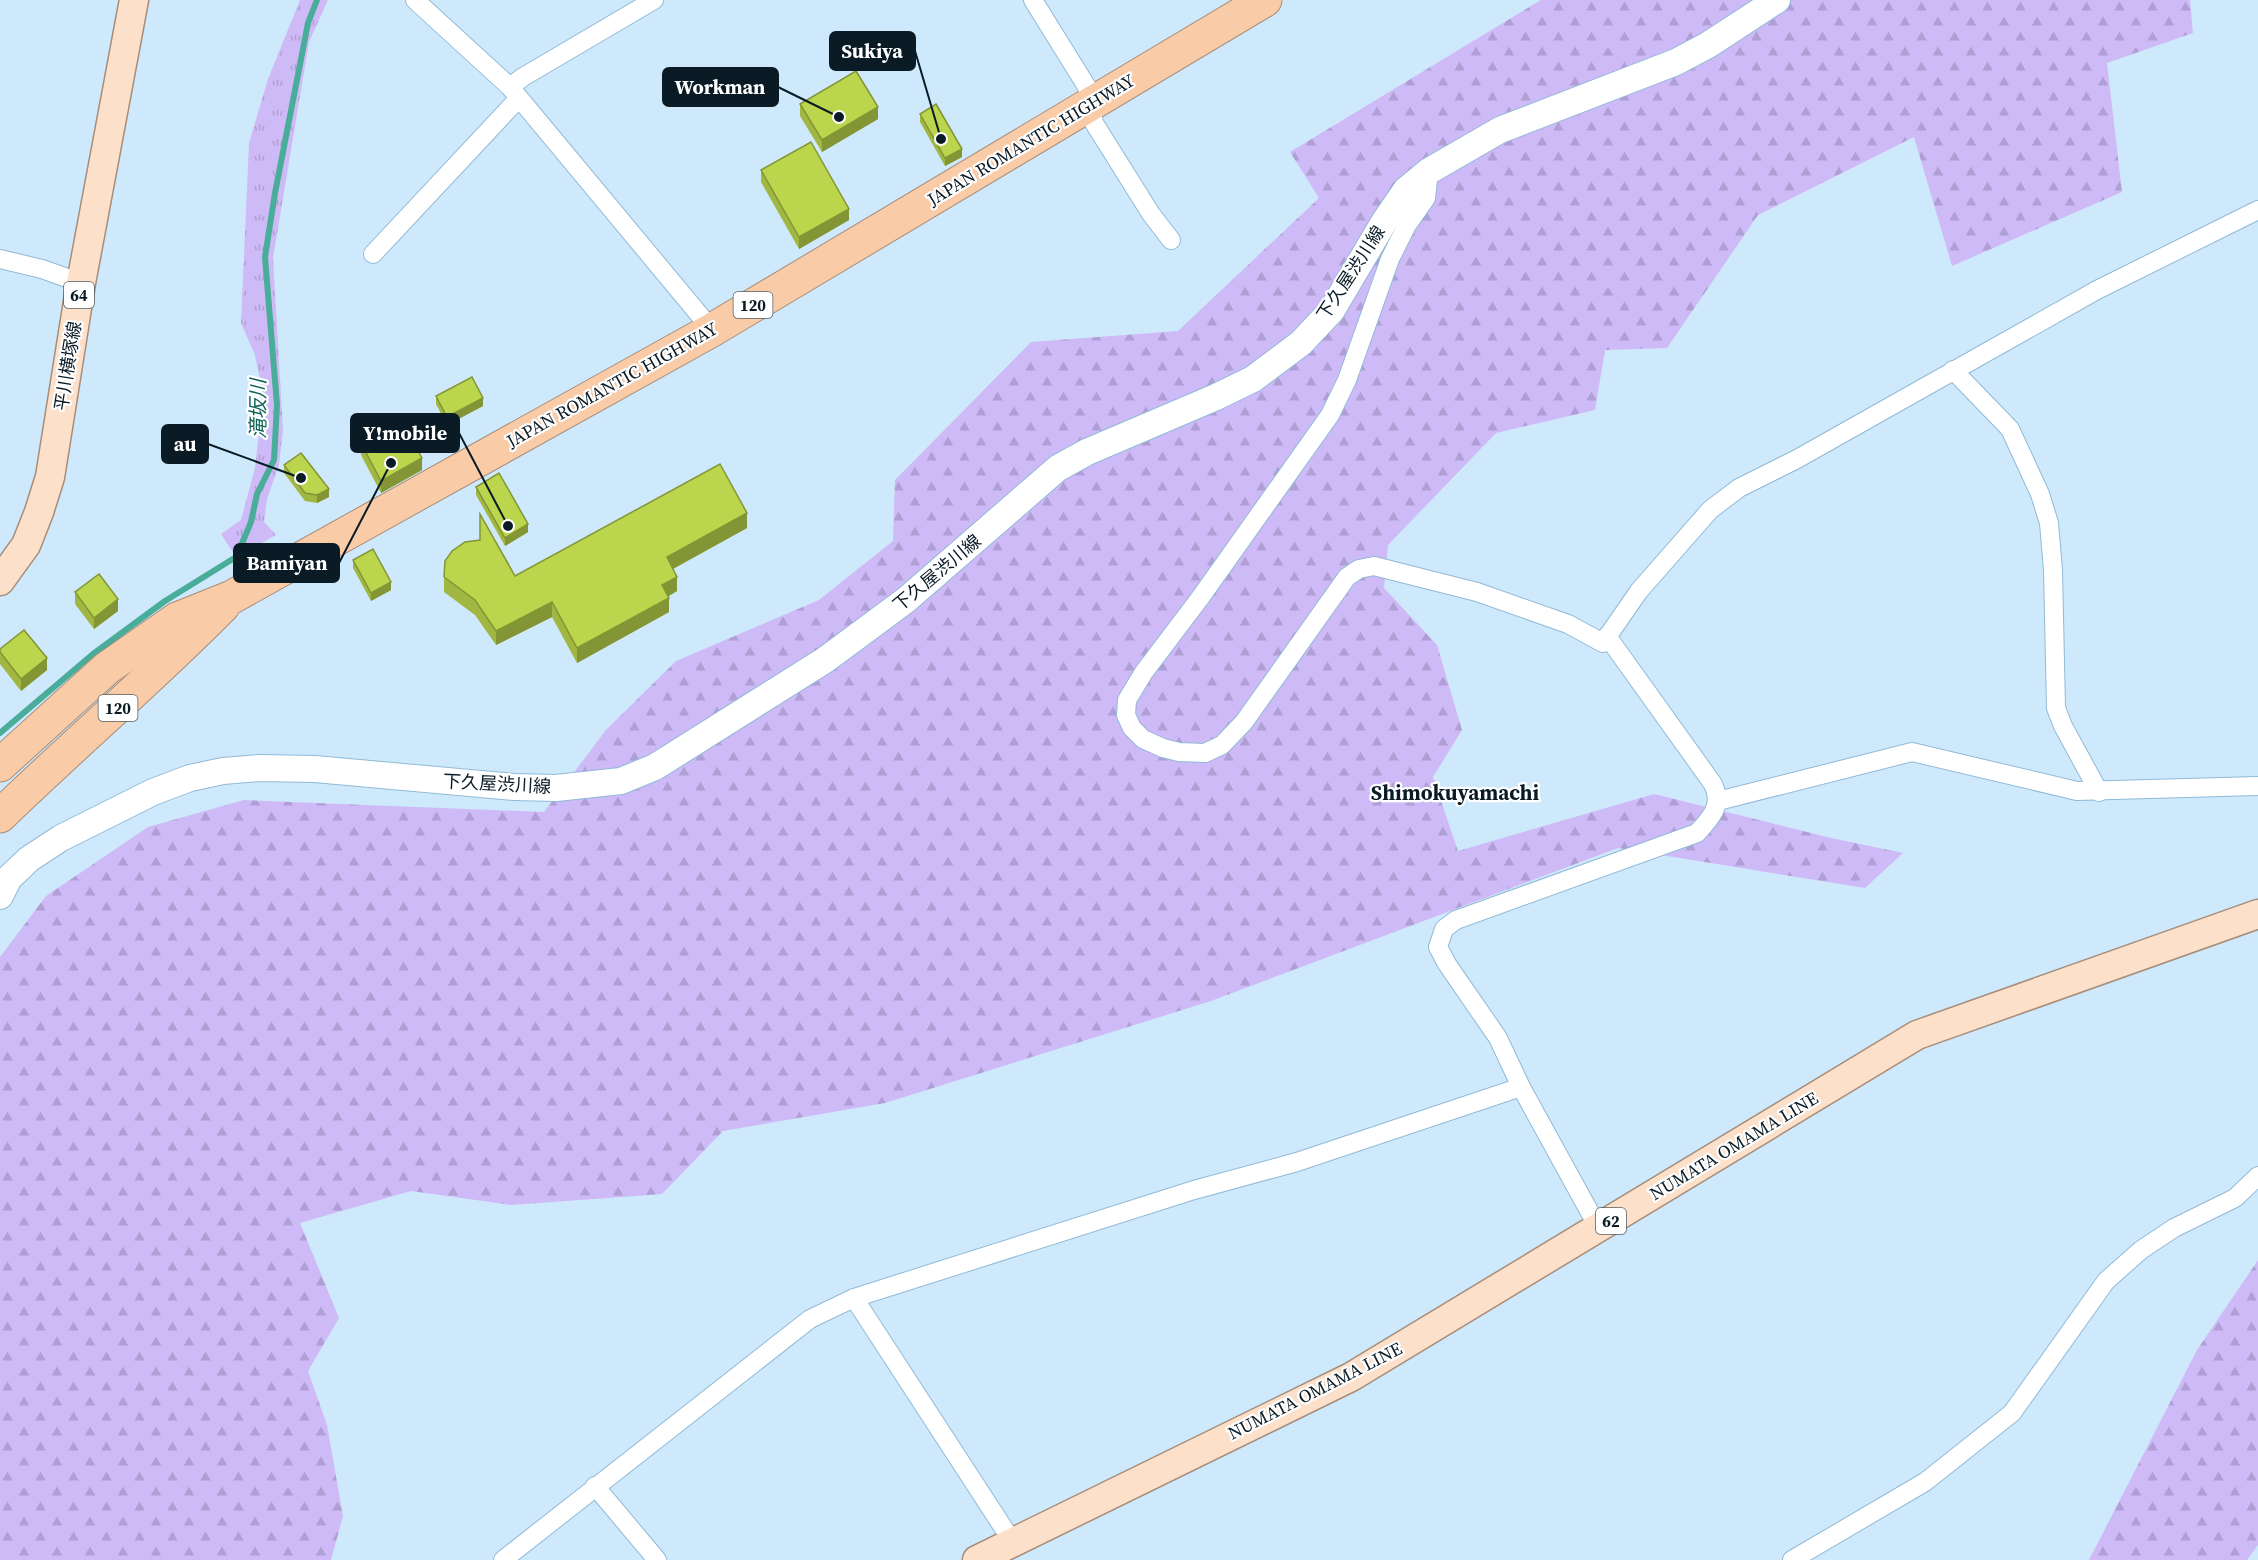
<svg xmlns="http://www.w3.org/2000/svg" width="2258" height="1560" font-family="'Source Serif 4','Noto Sans JP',serif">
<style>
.forest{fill:url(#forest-firs)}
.park{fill:url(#park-tufts)}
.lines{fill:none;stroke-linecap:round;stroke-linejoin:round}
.stream{stroke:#49ad9a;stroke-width:6}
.street-casing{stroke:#90bad7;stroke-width:20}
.secondary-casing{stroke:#90bad7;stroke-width:28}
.primary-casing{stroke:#a68d7a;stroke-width:31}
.highway-casing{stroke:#a68d7a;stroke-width:35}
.street{stroke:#fff;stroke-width:18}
.secondary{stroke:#fff;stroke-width:26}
.primary{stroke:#fce0ca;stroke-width:28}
.highway{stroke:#facba7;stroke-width:33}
.wall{fill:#a1b741}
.shaded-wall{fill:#839535}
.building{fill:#bbd54c;stroke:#839535;stroke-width:1.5}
.labels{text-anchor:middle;stroke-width:4.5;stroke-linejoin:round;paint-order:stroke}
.shield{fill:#fff;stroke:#545f66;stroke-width:1.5}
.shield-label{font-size:16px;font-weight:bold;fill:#0a1b25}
.street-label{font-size:18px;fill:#0a1b25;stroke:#fff}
.water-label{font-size:20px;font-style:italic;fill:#106356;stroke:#fff}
.quarter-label{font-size:21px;font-weight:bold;fill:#0a1b25;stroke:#fff}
.leader{fill:none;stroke:#0a1b25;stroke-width:2}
.callout-dot{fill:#0a1b25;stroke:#fff;stroke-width:2}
.callout{fill:#0a1b25;stroke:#0a1b25;stroke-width:2}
.callout-label{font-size:20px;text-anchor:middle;font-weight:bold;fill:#fff}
</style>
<defs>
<pattern id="forest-firs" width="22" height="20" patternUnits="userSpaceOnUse" patternTransform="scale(1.5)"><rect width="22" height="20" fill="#cebaf7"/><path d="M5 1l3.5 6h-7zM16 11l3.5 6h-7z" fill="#b09fd4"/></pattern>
<pattern id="park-tufts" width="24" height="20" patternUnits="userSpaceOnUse" patternTransform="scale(1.5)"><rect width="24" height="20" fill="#cebaf7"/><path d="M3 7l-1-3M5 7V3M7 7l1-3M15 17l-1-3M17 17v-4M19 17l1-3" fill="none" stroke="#b09fd4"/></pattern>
</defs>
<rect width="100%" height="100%" fill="#cfe9fc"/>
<!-- forest -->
<g class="forest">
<polygon points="1541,0 2190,0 2193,33 2107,63 2122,192 1952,266 1914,137 1758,215 1667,348 1605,350 1595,410 1496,433 1388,545 1384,588 1437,645 1462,730 1433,777 1458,851 1654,794 1831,838 1903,853 1865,888 1618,848 1211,1001 885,1103 723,1131 662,1194 512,1205 411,1191 300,1223 339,1318 308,1371 327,1425 343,1516 331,1560 0,1560 0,957 46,896 148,827 244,800 544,812 606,730 676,661 819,600 893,541 895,480 1031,342 1178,331 1319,198 1290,152"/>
<polygon points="2258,1260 2258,1545 2247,1560 2089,1560 2197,1350"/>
</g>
<!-- park -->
<polygon class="park" points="300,0 328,0 309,42 273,258 283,430 279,465 267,499 264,522 276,535 236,557 221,534 241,520 255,468 263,395 255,355 241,323 249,143 268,79"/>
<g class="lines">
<!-- stream -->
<polyline class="stream" points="0,733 93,654 165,601 236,557 243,541 251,522 257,494 274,460 277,405 265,257 275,193 308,23 317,0"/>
<defs>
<g id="street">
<polyline points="415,0 510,87 712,330"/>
<polyline points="1033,0 1087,87 1094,123 1151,214 1171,240"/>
<polyline points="510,87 523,77 654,0"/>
<polyline points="1429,171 1426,198 1407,225 1390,259 1347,380 1330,415 1200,598 1144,672 1127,700 1126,715 1132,728 1143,739 1163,748 1179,752 1205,753 1222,745 1244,722 1347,577 1359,569 1374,566 1477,592 1568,624 1603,643 1639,591 1710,510 1739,488 1797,459 2097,290 2258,210"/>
<polyline points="373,254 518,99"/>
<polyline points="0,259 42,269 81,283"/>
<polyline points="1953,370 2010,429 2040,494 2049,523 2053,570 2056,708 2063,726 2099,792"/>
<polyline points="1718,801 1912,752 2077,791 2258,786"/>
<path d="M1599 1229 1521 1087 1498 1038 1447 964 1438 947 1444 929 1456 920 1697 833C1712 817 1723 805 1713 784L1607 636"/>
<polyline points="854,1298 1012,1541"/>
<polyline points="595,1486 657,1560"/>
<polyline points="503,1560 810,1319 854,1298 1194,1190 1297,1162 1521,1087"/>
<polyline points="1792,1560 1925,1482 2012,1413 2106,1281 2141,1250 2174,1228 2235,1198 2258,1176"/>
</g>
<polyline id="secondary" points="0,896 9,878 29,859 61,838 153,792 190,778 223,771 259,768 315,769 514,787 556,788 621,781 655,767 825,660 906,600 1058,468 1087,452 1216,397 1253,379 1301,343 1332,310 1384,222 1406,190 1429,171 1500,130 1676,62 1708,45 1777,0"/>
<g id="primary">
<polyline points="0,581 26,545 39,512 50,477 81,283 134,0"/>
<polyline points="977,1560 1351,1377 1917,1035 2258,914"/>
</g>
<g id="highway">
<polyline points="0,765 107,668 177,619 232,597 712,330 1265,0"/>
<path d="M0 816C73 745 151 679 223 606"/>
</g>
</defs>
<!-- street casing -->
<use href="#street" class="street-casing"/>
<!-- secondary casing -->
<use href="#secondary" class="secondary-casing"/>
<!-- primary casing -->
<use href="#primary" class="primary-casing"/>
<!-- highway casing -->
<use href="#highway" class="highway-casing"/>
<!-- street -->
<use href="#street" class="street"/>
<!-- secondary -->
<use href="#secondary" class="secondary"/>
<!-- primary -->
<use href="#primary" class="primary"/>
<!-- highway -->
<use href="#highway" class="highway"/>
</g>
<!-- wall -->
<g class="wall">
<polygon points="800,104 878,119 822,152 800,116"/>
<polygon points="920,114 962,157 945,166 920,122"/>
<polygon points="761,170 849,220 799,249 761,182"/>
<polygon points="436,396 483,406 447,425 436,404"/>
<polygon points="361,443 422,470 381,493 361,455"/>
<polygon points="284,465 329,497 317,503 305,501 284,473"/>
<polygon points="476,487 528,532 505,546 476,495"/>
<polygon points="747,528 673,569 677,591 668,596 669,612 577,663 552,617 496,645 475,615 444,592 444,577 515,576"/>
<polygon points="353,560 391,590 371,601 353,568"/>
<polygon points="75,592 118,611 94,629 75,604"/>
<polygon points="0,649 47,670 21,691 0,664"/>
</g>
<!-- shaded-wall -->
<g class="shaded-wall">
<polygon points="878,107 878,119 822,152 822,140"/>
<polygon points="962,149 962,157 945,166 945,158"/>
<polygon points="849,209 849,220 799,249 799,237"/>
<polygon points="483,398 483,406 447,425 447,417"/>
<polygon points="422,458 422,470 381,493 381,481"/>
<polygon points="329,489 329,497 317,503 317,495"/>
<polygon points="747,513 747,528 667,572 667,557"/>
<polygon points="528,524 528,532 505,546 505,538"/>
<polygon points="677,577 677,591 662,600 662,585"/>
<polygon points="391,582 391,590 371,601 371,593"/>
<polygon points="669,598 669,612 577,663 577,648"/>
<polygon points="118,599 118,611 94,629 94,618"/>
<polygon points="552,602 552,617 496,645 496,631"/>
<polygon points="47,658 47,670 21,691 21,679"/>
</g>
<!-- building -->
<g class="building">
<polygon points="856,71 878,107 822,140 800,104"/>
<polygon points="936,104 962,149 945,158 920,114"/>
<polygon points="811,142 849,209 799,237 761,170"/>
<polygon points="472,377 483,398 447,417 436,396"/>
<polygon points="401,421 422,458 381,481 361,443"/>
<polygon points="301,453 329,489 317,495 305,493 284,465"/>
<polygon points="720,464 747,513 667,557 677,577 662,585 669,598 577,648 552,602 496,631 475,600 444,577 445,561 452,551 465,542 480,540 480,514 515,576"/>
<polygon points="499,473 528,524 505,538 476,487"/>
<polygon points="373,549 391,582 371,593 353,560"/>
<polygon points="99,574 118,599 94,618 75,592"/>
<polygon points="24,630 47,658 21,679 0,652 0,649"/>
</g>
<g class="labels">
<!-- shield labels -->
<g class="shield">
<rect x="64" y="282" width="30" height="26" rx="4.5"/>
<rect x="733.5" y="292" width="39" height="26" rx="4.5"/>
<rect x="98.5" y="695" width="39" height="26" rx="4.5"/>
<rect x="1596" y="1208" width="30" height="26" rx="4.5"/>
</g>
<g class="shield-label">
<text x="79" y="301">64</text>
<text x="753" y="311">120</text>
<text x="118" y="714">120</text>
<text x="1611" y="1227">62</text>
</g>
<!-- street labels -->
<g class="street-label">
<text transform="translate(1031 140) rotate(-31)" y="6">JAPAN ROMANTIC HIGHWAY</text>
<text transform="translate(1351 273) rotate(-57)" y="6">下久屋渋川線</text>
<text transform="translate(68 366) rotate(-81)" y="6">平川横塚線</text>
<text transform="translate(612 385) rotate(-29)" y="6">JAPAN ROMANTIC HIGHWAY</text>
<text transform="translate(937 573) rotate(-40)" y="6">下久屋渋川線</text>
<text transform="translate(497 784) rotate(3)" y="6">下久屋渋川線</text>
<text transform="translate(1734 1146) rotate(-31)" y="6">NUMATA OMAMA LINE</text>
<text transform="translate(1315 1391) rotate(-27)" y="6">NUMATA OMAMA LINE</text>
</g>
<!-- water labels -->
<g class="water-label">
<text transform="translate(258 409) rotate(-90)" y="7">滝坂川</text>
</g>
<!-- quarter labels -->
<g class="quarter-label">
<text x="1455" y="800">Shimokuyamachi</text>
</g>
</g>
<!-- callouts -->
<path class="leader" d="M941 139L915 51M839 117L778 87M508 526L459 433M301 478L208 444M391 463L339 563"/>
<g class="callout-dot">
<circle cx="941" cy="139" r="6"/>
<circle cx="839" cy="117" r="6"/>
<circle cx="508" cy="526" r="6"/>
<circle cx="301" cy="478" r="6"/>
<circle cx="391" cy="463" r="6"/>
</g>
<g class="callout">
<rect x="830" y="32" width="85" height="38" rx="6"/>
<rect x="663" y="68" width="115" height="38" rx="6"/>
<rect x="351" y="414" width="108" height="38" rx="6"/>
<rect x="162" y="425" width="46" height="38" rx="6"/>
<rect x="234" y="544" width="105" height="38" rx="6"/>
</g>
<g class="callout-label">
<text x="872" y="58">Sukiya</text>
<text x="720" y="94">Workman</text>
<text x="405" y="440">Y!mobile</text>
<text x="185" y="451">au</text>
<text x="287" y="570">Bamiyan</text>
</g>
</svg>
